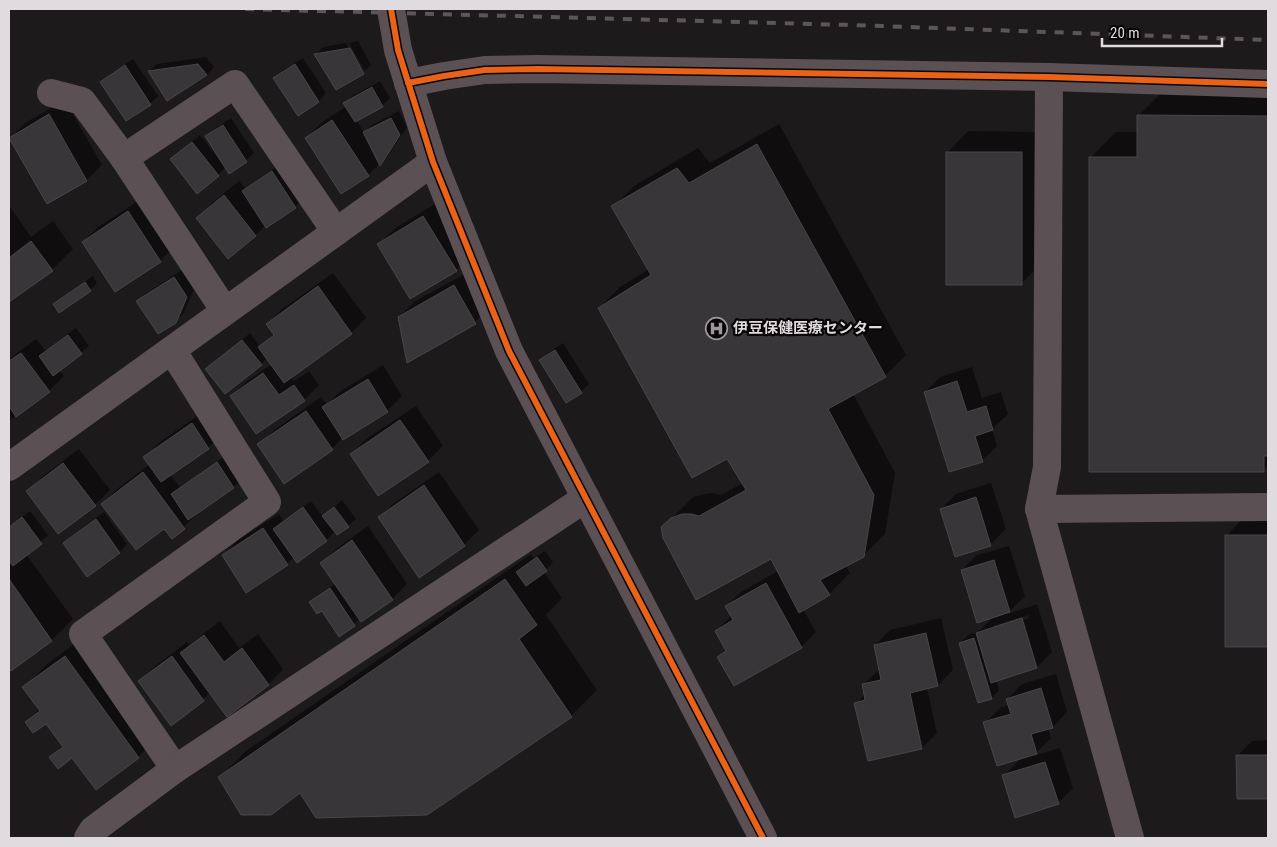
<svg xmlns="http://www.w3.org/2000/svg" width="1277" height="847" font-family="'Roboto Condensed','Noto Sans JP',sans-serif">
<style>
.shadow{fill:#0007;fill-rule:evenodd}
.building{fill:#383638;stroke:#484648}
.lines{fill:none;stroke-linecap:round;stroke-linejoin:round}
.street{stroke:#5b5054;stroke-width:28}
.rail{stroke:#5d5658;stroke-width:4;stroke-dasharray:9 9;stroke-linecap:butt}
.cycleway-casing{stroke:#070506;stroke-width:9}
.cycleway{stroke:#ea6118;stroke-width:6}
.labels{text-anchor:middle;stroke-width:4.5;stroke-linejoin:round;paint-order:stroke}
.poi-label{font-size:15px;font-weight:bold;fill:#dfdbde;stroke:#070506;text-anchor:start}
</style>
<rect width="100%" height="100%" fill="#1d1a1c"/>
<!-- shadow -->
<g class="shadow">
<polygon points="358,41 371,65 365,71 349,43"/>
<polygon points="346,43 362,72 364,72 336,89 316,54 323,47"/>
<polygon points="206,57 214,67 207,75 149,71 157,64"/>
<polygon points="303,58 326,93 319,101 298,114 274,79 282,71"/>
<polygon points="133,59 158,96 150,104 101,82 109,75"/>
<polygon points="380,81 390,98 382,106 356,120 364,132 372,125 399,111 407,127 387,157 368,175 306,138 321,123 347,106 345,103 352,96"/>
<polygon points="1164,90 1268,90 1268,465 1263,471 1090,158 1116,132 1138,132 1138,116"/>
<polygon points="65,100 102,165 87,180 48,202 11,138 25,123"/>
<polygon points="231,118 254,153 246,161 230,172 226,167 218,175 171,159 200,135 221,162 222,161 206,137 214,129"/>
<polygon points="779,124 906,355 885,376 853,394 895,473 885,534 863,556 845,565 850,573 829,594 803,609 816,632 801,647 718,657 726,649 716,631 731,616 726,606 741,592 778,571 771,558 662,528 693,497 704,494 713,493 721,495 743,483 727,457 599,308 620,287 649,269 613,207 634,186 698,148 710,163"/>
<polygon points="968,131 1042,132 1042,263 1021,284 947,153"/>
<polygon points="279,165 302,200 295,207 266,225 255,235 197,218 212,203 239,181 246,189"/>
<polygon points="144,197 175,246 160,261 115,291 83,242 98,227"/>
<polygon points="438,202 471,255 456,270 411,298 379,244 394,229"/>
<polygon points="9,205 31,237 53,221 73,249 52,270 9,301"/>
<polygon points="182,270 194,289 183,314 175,322 138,301 145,294"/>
<polygon points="470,271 490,308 475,322 408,361 399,317 414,302"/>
<polygon points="333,273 366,318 351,333 291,376 294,381 309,371 319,385 304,400 232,396 247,381 272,364 267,358 261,364 207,369 250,333 260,347 274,333 267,324 282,309"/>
<polygon points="93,276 97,283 90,290 54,304 62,297"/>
<polygon points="76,328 89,346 59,370 64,376 49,391 16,415 9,422 9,359 36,339 46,351"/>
<polygon points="563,343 589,384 581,392 567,401 541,360 548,353"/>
<polygon points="383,365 402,396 387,411 342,438 332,449 259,445 274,430 321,397 327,405 339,392"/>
<polygon points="972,367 982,398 1001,392 1008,414 992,429 997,446 982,461 925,392 940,377"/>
<polygon points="416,406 443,446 428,461 351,454 366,439"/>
<polygon points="207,409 223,433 208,448 170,474 180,487 225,456 241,480 234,487 198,511 199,513 172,537 164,527 102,504 117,489 150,464 145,457 160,442"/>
<polygon points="79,449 110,490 95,505 28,491 43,476"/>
<polygon points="439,472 479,530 464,545 379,518 394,503"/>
<polygon points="991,483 1006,529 991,544 955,555 941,509 956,494"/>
<polygon points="342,500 356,519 348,526 335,531 326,540 294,557 287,564 223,555 238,540 279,514 283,521 311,501 323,517"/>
<polygon points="1252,509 1268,509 1268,646 1227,646 1227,535"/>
<polygon points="30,511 48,535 26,554 73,619 52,640 11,669 9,666 9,526"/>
<polygon points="104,512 127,544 120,552 87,575 64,543 72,536"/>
<polygon points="368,526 407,584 392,599 361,620 360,619 339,635 322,609 311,603 318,595 335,584 321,564 336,549"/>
<path d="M1009 546 1025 596 1007 614 1037 604 1052 652 1037 667 996 680 999 690 992 698 978 702 960 643 968 635 978 632 994 616 962 570 977 555ZM1028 615 1029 618 993 629V626Z"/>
<polygon points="545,551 553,562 544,572 562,598 546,615 597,690 571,716 300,791 220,777 246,751 531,554 534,558"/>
<polygon points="941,618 953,670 938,685 927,688 937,733 922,748 869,760 856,704 865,694 863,685 880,669 875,645 890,630"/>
<polygon points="220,621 239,648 258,634 283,669 269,684 227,715 210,693 171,724 140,681 155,666 187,642 189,645"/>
<polygon points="86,635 159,736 138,757 51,757 63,745 46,722 26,722 39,709 24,688 45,666"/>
<polygon points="1056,674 1067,712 1053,727 1048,728 1051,738 1033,756 1060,748 1073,788 1058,803 1004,776 1022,757 985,723 1000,708 1009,705 1007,699 1022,684"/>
<polygon points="1268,740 1268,798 1238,798 1237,756 1252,741"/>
</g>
<!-- building -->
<g class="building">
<polygon points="350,48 364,74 336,90 314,54"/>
<polygon points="198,64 207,75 167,101 148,71"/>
<polygon points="295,64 319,102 298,116 273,78"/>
<polygon points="125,65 151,105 126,121 100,82"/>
<polygon points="372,87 383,107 355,122 343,103"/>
<polygon points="49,114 87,181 47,204 9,138"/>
<polygon points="1137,115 1268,116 1268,456 1264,456 1264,472 1089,472 1089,157 1137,157"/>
<polygon points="391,118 400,135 380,166 363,132"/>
<polygon points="332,120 369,176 341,194 305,138"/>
<polygon points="223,125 247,162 229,174 205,136"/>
<polygon points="192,142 219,176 197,194 170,159"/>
<polygon points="757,144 886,377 828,409 874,495 864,557 820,580 830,595 799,613 771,559 696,600 663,538 661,527 671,518 682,514 691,514 699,516 746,490 727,459 692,478 598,308 651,275 611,206 677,168 689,183"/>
<rect x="946" y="152" width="76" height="133"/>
<polygon points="272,171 296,208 266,228 242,191"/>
<polygon points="224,195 256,236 228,259 196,218"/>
<polygon points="128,211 161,262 115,292 82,242"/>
<polygon points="423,216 457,271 410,299 377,244"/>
<polygon points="31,241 53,271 9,302 9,255 10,257"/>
<polygon points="174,277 187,297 176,323 158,334 136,301"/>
<polygon points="85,282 91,291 59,313 53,304"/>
<polygon points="454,285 476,324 407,363 398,317"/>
<polygon points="318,286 352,334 284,383 258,347 274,335 266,324"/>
<polygon points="68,335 82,354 53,376 39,356"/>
<polygon points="242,340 262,365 225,394 205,369"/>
<polygon points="555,350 582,393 566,403 539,360"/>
<polygon points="21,353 50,392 16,417 9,406 9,361"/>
<polygon points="263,373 279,395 294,385 305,401 256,434 230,396"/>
<polygon points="368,379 388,412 343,440 322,407"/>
<polygon points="957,381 967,412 986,406 993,430 975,436 983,462 949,472 924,392"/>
<polygon points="306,411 333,450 284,484 257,444"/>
<polygon points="400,420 429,462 378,496 350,454"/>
<polygon points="192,423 209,449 161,482 143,457"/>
<polygon points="217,462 234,488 188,520 171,494"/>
<polygon points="63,463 96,506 58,534 26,491"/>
<polygon points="143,472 185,529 172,539 164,529 136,550 101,504"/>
<polygon points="424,485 465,546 419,578 378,517"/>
<polygon points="976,497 991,546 955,557 940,509"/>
<polygon points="303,507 327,541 297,563 273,529"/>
<polygon points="334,507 349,527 337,535 322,516"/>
<polygon points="22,517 42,544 13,566 9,561 9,527"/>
<polygon points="96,519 120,553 87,577 63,543"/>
<polygon points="263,528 288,565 246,593 222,555"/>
<rect x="1225" y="535" width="43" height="112"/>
<polygon points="352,540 393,600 361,622 320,563"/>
<polygon points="537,557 547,571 526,586 516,572"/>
<polygon points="994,560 1010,612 977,623 961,570"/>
<polygon points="9,579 52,641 11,671 9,669"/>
<polygon points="505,579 537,625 519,639 572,717 427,815 316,818 300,793 271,815 241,815 218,777"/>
<polygon points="766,583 802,648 734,686 717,657 726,651 715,631 733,620 725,606"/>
<polygon points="330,588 355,626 339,637 322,611 317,614 309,602"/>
<polygon points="1022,618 1037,668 991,683 976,633"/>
<polygon points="926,633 938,686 910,693 922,749 868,761 854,703 865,700 862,684 881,680 874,645"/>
<polygon points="204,635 224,662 242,648 269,685 227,717 180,653"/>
<polygon points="974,638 992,699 978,703 959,643"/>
<polygon points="65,656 139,758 96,790 72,758 58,769 49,757 63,747 46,724 33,733 25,722 40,711 22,687"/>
<polygon points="172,656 204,701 171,726 138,681"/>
<polygon points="1041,688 1053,728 1031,734 1037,754 997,766 983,722 1011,714 1006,699"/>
<polygon points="1236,755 1268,755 1268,799 1237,799"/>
<polygon points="1045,762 1059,804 1015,818 1002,775"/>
</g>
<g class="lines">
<!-- street -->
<g class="street">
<polyline points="391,9 398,50 433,162 509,351 763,838"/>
<polyline points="1049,77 1047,467 1039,509 1130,838"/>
<polyline points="408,83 444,76 485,70 538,69 1049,77 1268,84"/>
<polyline points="51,93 82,101 124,158 225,311"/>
<polyline points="124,158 235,84 336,232"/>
<polyline points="172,350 267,502 83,634 175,769"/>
<polyline points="9,467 433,162"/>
<polyline points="1039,509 1268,507"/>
<polyline points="88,838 93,830 175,769 586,498"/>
</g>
<!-- rail -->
<polyline class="rail" points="245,9 853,25 1268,40"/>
<defs>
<g id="cycleway">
<polyline points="391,9 398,50 433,162 509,351 763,838"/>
<polyline points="408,83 444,76 485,70 538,69 1049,77 1268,84"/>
</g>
</defs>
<!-- cycleway casing -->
<use href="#cycleway" class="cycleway-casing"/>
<!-- cycleway -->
<use href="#cycleway" class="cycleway"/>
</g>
<!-- icons -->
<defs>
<symbol id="hospital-ring" viewBox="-11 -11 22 22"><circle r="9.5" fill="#070506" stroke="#9b979a" stroke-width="1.5"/><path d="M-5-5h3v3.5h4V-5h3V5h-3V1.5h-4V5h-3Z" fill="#9b979a"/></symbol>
</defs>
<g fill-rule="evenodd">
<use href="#hospital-ring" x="704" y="316" width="25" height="25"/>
</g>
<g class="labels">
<!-- poi labels -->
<g class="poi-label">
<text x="733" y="333">伊豆保健医療センター</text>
</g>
</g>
<!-- border -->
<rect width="1277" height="847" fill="none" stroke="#dfdbde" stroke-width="20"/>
<!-- scale -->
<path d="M1102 38v8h120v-8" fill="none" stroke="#dfdbde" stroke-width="2.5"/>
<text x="1110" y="38" font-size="15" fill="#dfdbde" stroke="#070506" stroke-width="4" paint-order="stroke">20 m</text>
</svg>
